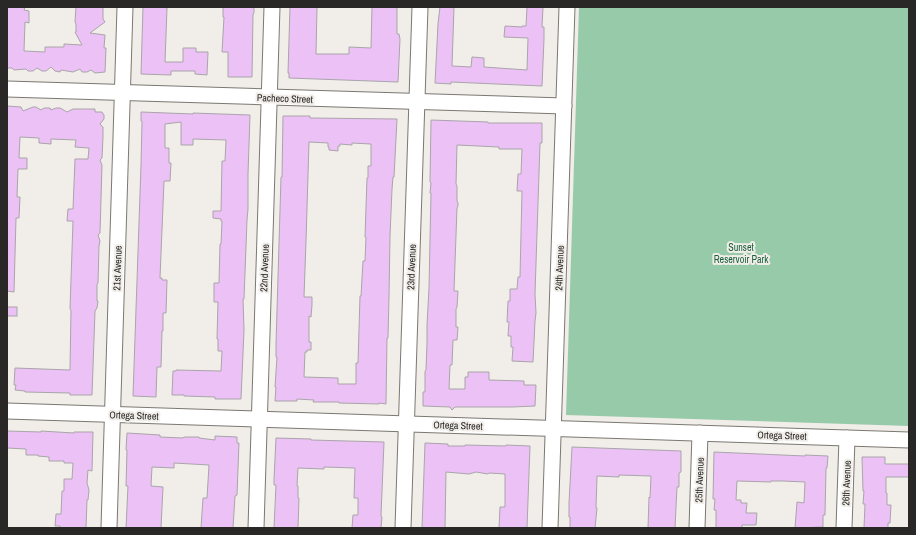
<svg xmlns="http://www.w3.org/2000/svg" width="916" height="535" font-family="'Archivo Narrow',sans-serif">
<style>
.green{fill:#97caa9}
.building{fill:#ecc1f6;stroke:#a9a5aa;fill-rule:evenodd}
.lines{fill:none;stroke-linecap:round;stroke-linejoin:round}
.minor-casing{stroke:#7b7872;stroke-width:17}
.minor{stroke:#fff;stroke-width:15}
.labels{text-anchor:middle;stroke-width:4;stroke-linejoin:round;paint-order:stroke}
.street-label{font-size:10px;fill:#292826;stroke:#f1ede8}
.park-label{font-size:10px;fill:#19613c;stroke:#f1ede8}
</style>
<rect width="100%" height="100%" fill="#f1ede8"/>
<!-- green -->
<polygon class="green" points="579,7 909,7 909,426 566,415"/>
<!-- building -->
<g class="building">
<polygon points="7,7 25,7 24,10 29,11 29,23 25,22 24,51 45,52 45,47 64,47 64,44 82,45 75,32 76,32 76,24 75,22 76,7 103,7 103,19 105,22 90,33 105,35 104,48 106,48 105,72 95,73 91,70 87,72 82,72 80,69 73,72 61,70 60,72 55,71 51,67 46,71 42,71 37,68 33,71 28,71 26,69 14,70 12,68 7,68"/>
<polygon points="143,7 166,7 166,8 167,8 165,62 183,62 183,48 196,48 196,52 208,52 207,75 195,74 195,71 171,71 171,75 141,74"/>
<polygon points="223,7 254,7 254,13 253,14 252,77 228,77 228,52 222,52 224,17 223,17"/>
<polygon points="290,7 317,7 316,54 349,54 349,47 371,48 372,7 397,7 397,34 399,34 400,39 398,82 289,78 289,73 288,73"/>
<polygon points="440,7 454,7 452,66 471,67 472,57 484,58 484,67 527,70 528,38 504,37 505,26 522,27 522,26 526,26 527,7 543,7 542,27 544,27 544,39 542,86 451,82 451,84 435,83 438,24"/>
<polygon points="7,106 21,107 23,111 33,107 36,107 41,110 44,108 50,108 51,110 56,108 60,108 67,112 73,109 95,109 95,112 102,112 104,115 104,119 100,124 103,127 103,137 102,158 100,160 102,165 100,233 98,235 100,241 99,246 98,283 97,284 97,301 98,301 97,308 95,311 92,395 70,395 70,393 25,392 25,391 15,390 16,385 14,385 15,368 70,370 71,310 70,309 73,221 67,221 68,209 73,209 75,159 88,159 89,148 75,147 76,140 51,139 51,144 39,143 39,138 20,137 19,158 27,158 27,169 18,169 17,197 20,197 19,218 16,218 14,292 7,291"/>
<polygon points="141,112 193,114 193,113 250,115 248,174 248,209 247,220 244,299 243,299 244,330 241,399 215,399 215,397 184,396 184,395 172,395 173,371 176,371 176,370 221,371 222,351 218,351 218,339 217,339 218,302 214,302 214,283 219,283 220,244 221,244 222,221 221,221 221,219 213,218 213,211 221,211 222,161 225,161 226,140 193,139 193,145 181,145 181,122 165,124 165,148 169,148 169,163 171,163 170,181 164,181 160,278 162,278 162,280 167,280 166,313 163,313 163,331 162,331 161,367 157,367 156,397 133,396 141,165 142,121 141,121"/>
<path d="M283 116H310V118L397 119 394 177H393L392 189 390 236 389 297 388 338H387L386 404 379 403V404L339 403V402H313L314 400 297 399V401H275L276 387H275L277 357H276V344L281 177H282ZM309 142 328 143V147H329V150L338 151V146H340V144L352 145V143L371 144V166H368V178H367L365 237H366L365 261H363L361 296H360L358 363H356V384H338V378L304 377 305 352H307V350H311V342H309V316L311 317 312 305V297H304L306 241Z"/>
<polygon points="431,120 488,122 488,123 542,123 542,143 540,143 535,294 536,313 535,321 533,362 512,361 513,347 511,347 511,336 508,336 509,322 507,322 508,301 510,301 510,289 517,289 518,277 520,277 522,191 517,191 518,174 521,174 522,149 499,149 499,147 457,145 456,184 457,186 457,201 458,203 458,206 457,208 454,291 458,291 457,307 456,309 456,327 458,327 457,340 453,340 452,365 450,365 449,389 465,389 465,377 468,377 468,372 489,372 489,380 524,381 524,385 536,385 535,406 512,407 455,407 452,410 450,407 423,406 423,392 425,392 425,371 426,370 427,343 427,325 429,288 431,193 430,193 431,183 430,182"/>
<rect x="7" y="307" width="10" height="9"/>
<polygon points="7,431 41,432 41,431 74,433 74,432 93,432 92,471 88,470 87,483 89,490 88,500 87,500 86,528 60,528 60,526 55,526 56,514 61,514 62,491 64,491 64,479 72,479 73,463 64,463 64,461 49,461 49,457 38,456 38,455 26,455 26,449 7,448"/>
<polygon points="127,433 160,435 160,437 182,438 185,437 199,437 199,438 215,440 215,436 237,437 237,443 239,443 237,495 235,496 233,528 201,528 203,498 207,498 209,465 174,463 174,468 152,467 151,486 163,487 161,528 126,528 128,486 126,486 127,450 126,450"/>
<polygon points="276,438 311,439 311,440 384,442 381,516 382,517 381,528 352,528 353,515 358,515 358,498 354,498 355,468 324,467 324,469 298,468 297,486 298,486 298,498 299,498 298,528 274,528 276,485 274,485 274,480"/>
<polygon points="425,443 448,444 448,446 465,446 465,445 506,446 506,445 530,446 527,528 499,528 500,507 505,507 505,474 489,473 488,474 476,472 469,474 446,472 445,528 422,528"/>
<polygon points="572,447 681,451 681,472 679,473 679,487 677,487 675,528 648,528 649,497 650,498 651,476 619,475 619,477 597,476 596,508 597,508 595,528 570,528 570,517 569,517 569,503"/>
<polygon points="714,452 805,456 805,455 828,456 827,468 826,468 825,515 823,515 823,527 795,528 797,502 804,503 805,482 783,481 771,481 771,482 737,481 736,500 741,500 741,503 747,503 746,513 757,513 756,525 742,525 742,528 716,528 716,510 714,510 715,499 713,499"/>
<polygon points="862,457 885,457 885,464 909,464 909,477 886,477 886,493 887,493 887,505 891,505 890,523 888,523 888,528 864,528 865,504 863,504 864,491 863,491"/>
</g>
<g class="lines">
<defs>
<g id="minor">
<polyline points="7,89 564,106"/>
<polyline points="7,411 909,440"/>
<polyline points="109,528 125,7"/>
<polyline points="256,528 272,7"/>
<polyline points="403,528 420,7"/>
<polyline points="550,528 567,7"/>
<polyline points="697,528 700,433"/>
<polyline points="844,528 847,438"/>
</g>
</defs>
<!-- minor casing -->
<use href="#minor" class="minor-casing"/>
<!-- minor -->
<use href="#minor" class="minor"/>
</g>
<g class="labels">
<!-- street labels -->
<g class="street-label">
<text transform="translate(285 98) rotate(2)" y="4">Pacheco Street</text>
<text transform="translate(411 267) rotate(-88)" y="4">23rd Avenue</text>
<text transform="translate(117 268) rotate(-88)" y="4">21st Avenue</text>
<text transform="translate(264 268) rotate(-88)" y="4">22nd Avenue</text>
<text transform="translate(559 268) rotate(-88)" y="4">24th Avenue</text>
<text transform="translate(134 415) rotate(2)" y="4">Ortega Street</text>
<text transform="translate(458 425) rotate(2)" y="4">Ortega Street</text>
<text transform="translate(782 435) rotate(2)" y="4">Ortega Street</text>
<text transform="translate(699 480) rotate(-88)" y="4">25th Avenue</text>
<text transform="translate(846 483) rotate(-88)" y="4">26th Avenue</text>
</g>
<!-- park labels -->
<g class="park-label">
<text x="741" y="251">Sunset<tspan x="741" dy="12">Reservoir Park</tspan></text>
</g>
</g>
<!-- border -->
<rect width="916" height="535" fill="none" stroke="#292826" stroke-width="16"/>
</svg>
